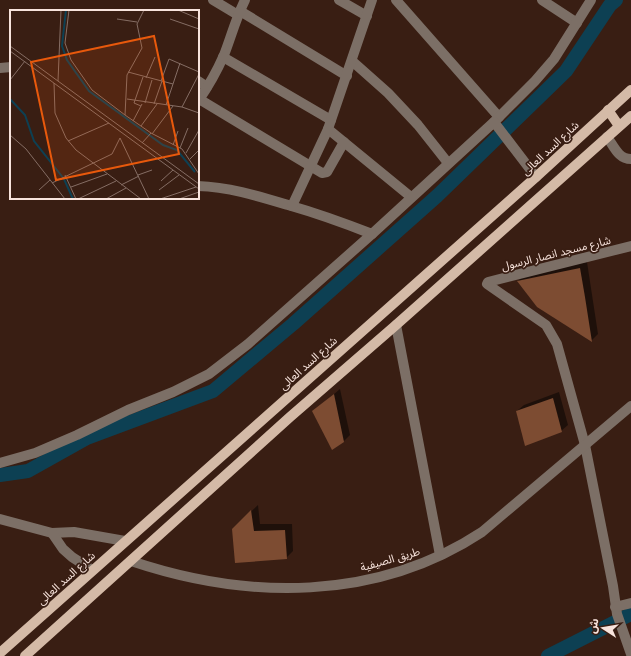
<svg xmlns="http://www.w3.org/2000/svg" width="631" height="656" font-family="'Varela Round','Noto Sans Arabic',sans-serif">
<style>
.shadow{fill:#0007}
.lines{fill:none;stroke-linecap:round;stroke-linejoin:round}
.canal{stroke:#0d4053;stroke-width:14}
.building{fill:#7d4c32}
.minor{stroke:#7c6f66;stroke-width:10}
.major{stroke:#d4baa7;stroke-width:10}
.labels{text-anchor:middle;stroke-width:3.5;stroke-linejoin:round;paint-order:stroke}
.street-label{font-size:11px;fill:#f8e4dd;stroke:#391e13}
.inset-river{fill:none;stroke:#0d4053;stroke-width:2}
.inset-road{fill:none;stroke:#856d64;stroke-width:1}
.view{fill:#e8590c;fill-opacity:0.15;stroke:#e8590c;stroke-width:2}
.inset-edge{fill:none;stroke:#f8e4dd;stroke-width:2}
</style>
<rect width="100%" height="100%" fill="#391e13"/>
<!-- shadow -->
<g class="shadow">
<polygon points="587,262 598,334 592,340 537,306 518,281 525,274"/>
<polygon points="340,389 350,435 344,441 313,412"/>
<polygon points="559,392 568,425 561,431 517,411 524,405"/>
<polygon points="258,505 260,524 292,524 293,551 286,558 240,522"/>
</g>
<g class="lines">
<!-- canal -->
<g class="canal">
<polyline points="0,475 28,471 87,438 213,391 293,324 437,196 566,71 610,5 616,0"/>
<polyline points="548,656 631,614"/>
</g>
</g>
<!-- building -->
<g class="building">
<polygon points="580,268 585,297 592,342 537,307 517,281"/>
<polygon points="334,394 344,442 332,450 312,411"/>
<polygon points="553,398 562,432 525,446 516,411"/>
<polygon points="251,510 254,531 285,530 287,559 235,563 232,529"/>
</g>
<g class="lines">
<!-- minor -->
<g class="minor">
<polyline points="213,0 238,15"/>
<polyline points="339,0 367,16"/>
<polyline points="396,0 499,117"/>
<polyline points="542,0 577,23"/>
<polyline points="240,11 347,76"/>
<polyline points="223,57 331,120"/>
<polyline points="352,61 388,93 418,125 448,163"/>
<polyline points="0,68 11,67"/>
<polyline points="198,81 207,87"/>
<polyline points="199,99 322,173 327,172 344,142"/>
<path d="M198 101C208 87 217 71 224 55 231 37 236 18 245 0"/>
<polyline points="494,122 535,81 554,59 591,0"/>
<polyline points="328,129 411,197"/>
<path d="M607 137C614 146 618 159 631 159"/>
<path d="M198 186C229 187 258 196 288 205 316 213 344 223 372 234L494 122 536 177"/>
<polyline points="292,206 328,129 372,0"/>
<polyline points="631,246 488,282 487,284 546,325 557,344 585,445 613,586 617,614 631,654"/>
<polyline points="396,325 440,555"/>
<polyline points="0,463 35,453 77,435 128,410 173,392 209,374 248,344 372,234"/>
<polyline points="0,519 52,533 74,532 125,541"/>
<polyline points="52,533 63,549 72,557 92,570"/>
<path d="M131 561C247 600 376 602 482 532L631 406"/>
<polyline points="615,607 631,603"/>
</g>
<!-- major -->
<g class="major">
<polyline points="608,110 619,126"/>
<polyline points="0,653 536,177 631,90"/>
<polyline points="25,656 290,417 396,325 631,116"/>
</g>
</g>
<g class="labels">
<!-- street labels -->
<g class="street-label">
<text transform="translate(550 148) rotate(-43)" y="4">شارع السد العالى</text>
<text transform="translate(556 253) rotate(-14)" y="4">شارع مسجد انصار الرسول</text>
<text transform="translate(308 363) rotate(-42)" y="4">شارع السد العالى</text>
<text transform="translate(390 559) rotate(-16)" y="4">طريق الصيفية</text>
<text transform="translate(66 578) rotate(-42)" y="4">شارع السد العالى</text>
</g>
</g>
<!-- overview -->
<g transform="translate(10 10)">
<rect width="189" height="189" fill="#391e13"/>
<path class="inset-river" d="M56 0 52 36 57 50 79 81 153 135 167 140 185 162M0 89 15 105 24 131 54 169 63 189"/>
<path class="inset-road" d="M59 0 55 33 61 50 82 80 115 105M168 0 189 9M107 9 127 12M160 9 189 19M0 36 189 174M0 41 189 179M118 62 163 74M136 68 145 47M0 70 15 51M48 71 51 0M151 71 159 49 189 62M44 73 45 103 56 128 66 140 131 189M117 89 172 97 189 64M135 93 142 70M144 94 152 71M156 95 170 53M131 96 124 93 133 67M172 97 189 103M123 111 132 94M131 116 147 94M141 123 172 139 189 164M142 124 163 96M0 125 16 139 55 189M110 128 139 189M58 131 99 113M132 133 141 123 115 105 117 65 132 38 127 14 134 0M163 135 168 121M170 138 178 118M176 143 189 120M180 149 189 140M55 165 66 189M128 165 142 160M151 171 163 160M42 173 102 144 110 128M111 175 129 166M61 177 97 164M29 180 40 170M149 180 169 165M68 189 106 171M96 189 116 178M150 189 186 177M169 189 189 182"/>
<path class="view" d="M144 26 169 144 46 170 21 52Z"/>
<rect width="189" height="189" class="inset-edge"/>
</g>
<!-- north arrow -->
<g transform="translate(603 628) rotate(282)" stroke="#391e13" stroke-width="3" paint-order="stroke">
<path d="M0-3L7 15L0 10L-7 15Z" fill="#f8e4dd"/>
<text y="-6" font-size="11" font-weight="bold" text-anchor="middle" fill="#f8e4dd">ش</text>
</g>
</svg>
